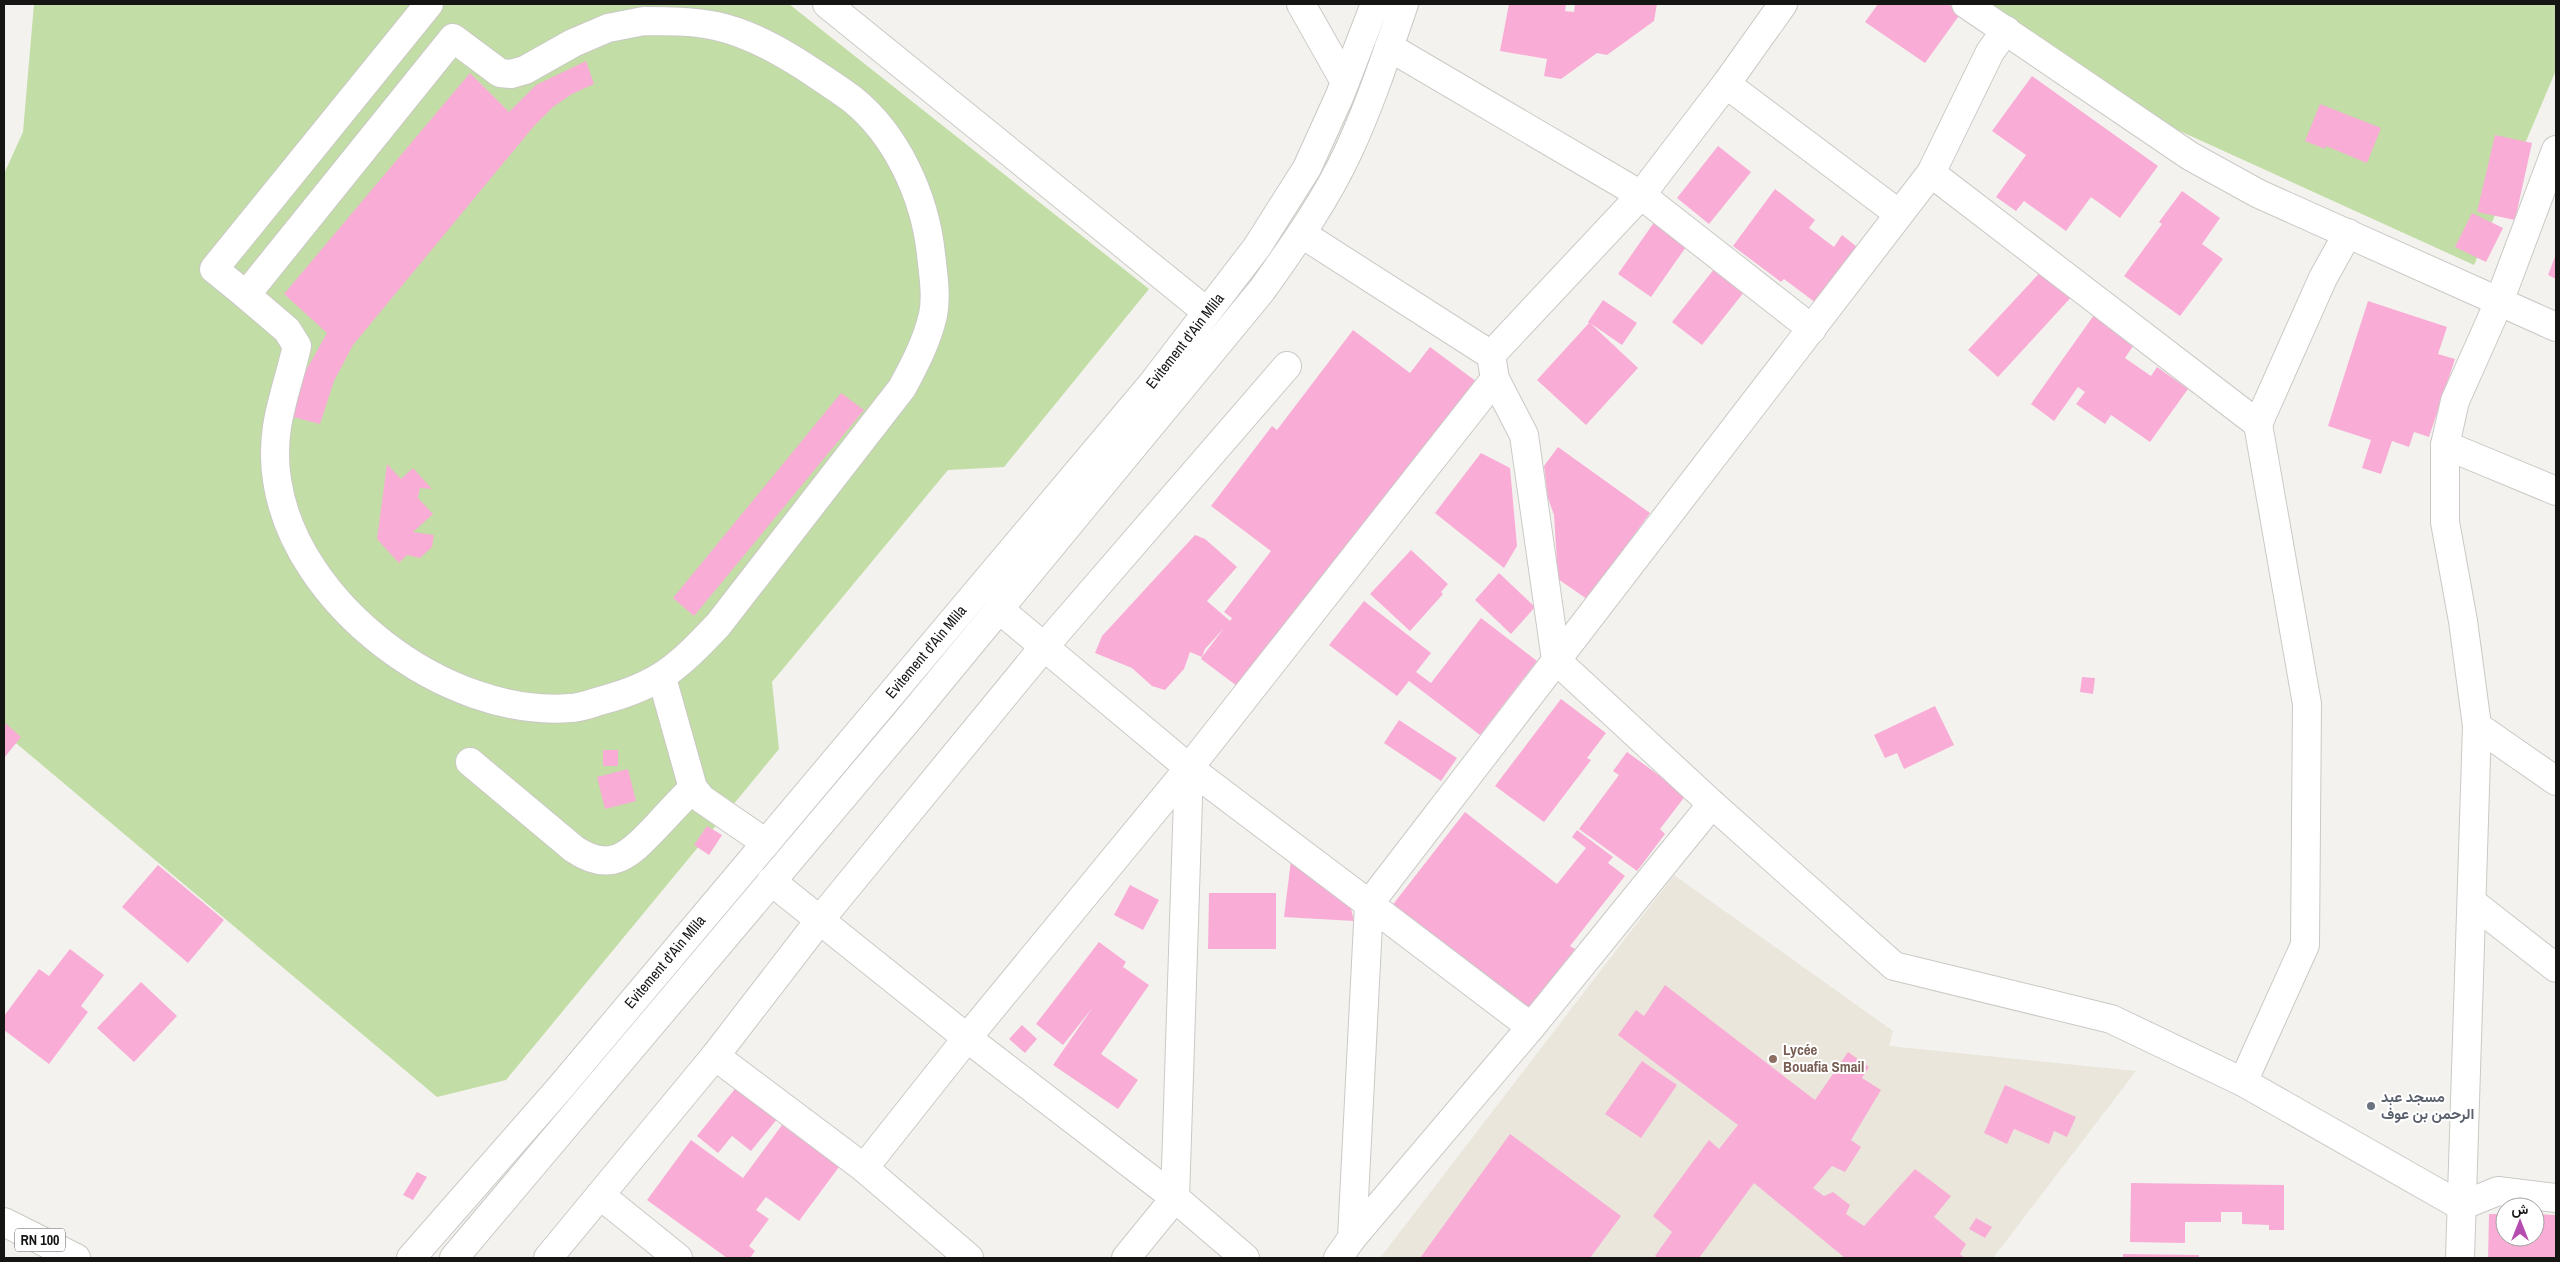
<svg xmlns="http://www.w3.org/2000/svg" width="2560" height="1262" font-family="'Archivo Narrow',Vazirmatn,sans-serif">
<style>
.built{fill:#eae6db}
.green{fill:#c2dda5}
.building{fill:#f9add6;fill-rule:evenodd}
.lines{fill:none;stroke-linecap:round;stroke-linejoin:round}
.minor-casing{stroke:#cac9c5;stroke-width:30}
.major-casing{stroke:#cac9c5;stroke-width:30}
.highway-casing{stroke:#cac9c5;stroke-width:30}
.minor{stroke:#fff;stroke-width:28}
.major{stroke:#fff;stroke-width:28}
.highway{stroke:#fff;stroke-width:28}
.education-dot{fill:#8d6e63;stroke:#fff;stroke-width:2}
.worship-dot{fill:#6b7280;stroke:#fff;stroke-width:2}
.labels{text-anchor:middle;stroke-width:4;stroke-linejoin:round;paint-order:stroke}
.shield{fill:#fff;stroke:#5b5b5a;stroke-width:1}
.shield-label{font-size:14px;font-weight:bold;fill:#151514}
.street-label{font-size:15px;fill:#151514;stroke:#fff}
.education-label{font-size:15px;font-weight:bold;fill:#785e54;stroke:#fff;text-anchor:start}
.worship-label{font-size:15px;font-weight:bold;fill:#5b616d;stroke:#fff;text-anchor:start}
</style>
<rect width="100%" height="100%" fill="#f3f2ee"/>
<!-- built -->
<polygon class="built" points="1674,875 1893,1031 1889,1046 2136,1071 1993,1258 1380,1258"/>
<!-- green -->
<g class="green">
<polygon points="34,4 789,4 1149,289 1004,467 948,470 772,682 779,749 506,1080 437,1097 4,733 4,174 23,132"/>
<polygon points="1985,4 2556,4 2556,70 2474,265 2171,127"/>
</g>
<!-- building -->
<g class="building">
<polygon points="1509,4 1566,4 1565,11 1574,12 1575,4 1657,4 1654,21 1607,55 1597,53 1561,79 1544,76 1547,59 1500,51"/>
<polygon points="1878,4 1948,4 1961,13 1925,63 1865,22"/>
<polygon points="586,61 594,84 572,94 553,107 534,126 353,345 334,381 320,424 293,417 304,374 327,333 284,294 470,73 509,112 536,85"/>
<polygon points="2032,76 2158,166 2120,218 2091,197 2066,231 2024,201 2016,211 1996,197 2026,155 1992,131"/>
<polygon points="2320,104 2381,128 2367,163 2326,146 2325,149 2305,141"/>
<polygon points="2495,135 2532,143 2515,220 2477,212"/>
<polygon points="1718,146 1751,172 1709,224 1677,198"/>
<polygon points="1775,189 1815,220 1809,228 1834,247 1842,235 1862,251 1820,306 1784,279 1781,282 1733,246"/>
<polygon points="2182,191 2220,218 2202,244 2223,259 2180,316 2124,276 2162,224 2159,222"/>
<polygon points="2472,213 2503,228 2486,262 2455,247"/>
<polygon points="1655,221 1688,244 1651,297 1618,274"/>
<polygon points="1726,254 1756,277 1702,345 1672,322"/>
<polygon points="2556,254 2556,279 2548,275"/>
<polygon points="2046,266 2075,293 1998,377 1968,350"/>
<polygon points="1603,300 1637,323 1622,345 1590,323 1638,368 1586,425 1537,380 1589,323 1588,322"/>
<polygon points="2368,301 2447,327 2438,354 2455,359 2429,437 2414,432 2409,447 2392,441 2381,474 2362,468 2371,440 2328,426"/>
<polygon points="2094,315 2135,343 2125,358 2151,376 2157,367 2188,389 2150,442 2111,415 2105,424 2076,404 2085,392 2078,387 2054,421 2031,404"/>
<path d="M1353 330 1410 373 1430 347 1477 382 1245 692 1201 659 1202 657 1190 652 1184 669 1165 690 1152 686 1132 668 1095 653 1102 636 1195 535 1205 539 1237 567 1207 601 1230 621 1232 618 1224 612 1271 551 1211 506 1272 426 1277 430ZM1224 628 1202 657 1205 649Z"/>
<polygon points="841,393 864,410 694,616 673,598"/>
<polygon points="1558,447 1650,513 1587,599 1558,579 1554,515 1548,498 1544,466"/>
<polygon points="1481,453 1510,468 1517,546 1504,568 1435,513"/>
<polygon points="387,464 401,479 413,468 432,489 420,488 418,498 433,514 413,532 434,535 432,547 420,558 407,555 399,563 377,539"/>
<polygon points="1411,550 1448,584 1441,592 1443,594 1410,631 1370,594"/>
<polygon points="1499,573 1535,607 1511,634 1475,600"/>
<polygon points="1364,601 1431,653 1416,672 1431,683 1481,618 1537,661 1480,735 1409,681 1397,696 1329,645"/>
<polygon points="2082,677 2095,678 2093,694 2080,692"/>
<polygon points="1561,699 1606,733 1587,758 1591,760 1544,822 1495,786"/>
<polygon points="1935,706 1954,745 1904,769 1897,753 1885,758 1874,735"/>
<polygon points="1399,720 1457,758 1441,781 1384,743"/>
<polygon points="4,722 21,737 4,758"/>
<rect x="603" y="750" width="15" height="16"/>
<polygon points="1627,752 1686,795 1660,829 1665,834 1637,871 1579,829 1619,775 1613,771"/>
<polygon points="628,769 636,801 605,809 597,777"/>
<polygon points="1465,812 1557,884 1586,848 1572,837 1577,830 1613,857 1608,863 1625,876 1570,946 1575,949 1526,1012 1391,907"/>
<polygon points="707,826 722,835 709,855 694,845"/>
<polygon points="1291,860 1349,900 1354,921 1284,917"/>
<polygon points="158,865 224,920 188,963 122,907"/>
<polygon points="1130,885 1159,900 1143,930 1114,915"/>
<polygon points="1209,893 1276,893 1276,949 1208,949"/>
<polygon points="1099,942 1126,962 1123,967 1149,985 1101,1054 1138,1080 1118,1109 1053,1065 1093,1007 1063,1045 1036,1024"/>
<polygon points="70,949 104,975 81,1006 88,1012 49,1064 4,1030 4,1016 39,969 49,976"/>
<polygon points="141,982 177,1016 134,1062 97,1028"/>
<polygon points="1665,985 1815,1100 1848,1052 1869,1067 1862,1078 1881,1090 1851,1140 1861,1147 1845,1172 1832,1166 1813,1188 1824,1196 1833,1192 1850,1205 1846,1214 1864,1226 1915,1169 1951,1196 1934,1217 1966,1244 1960,1254 1965,1258 1845,1258 1754,1183 1699,1258 1658,1258 1655,1256 1672,1232 1653,1216 1709,1140 1719,1149 1738,1125 1618,1035 1636,1010 1644,1016"/>
<polygon points="1022,1025 1037,1039 1025,1053 1009,1039"/>
<polygon points="1642,1061 1677,1085 1641,1138 1605,1114"/>
<polygon points="738,1085 778,1118 751,1151 732,1136 718,1153 697,1136"/>
<polygon points="2005,1085 2076,1117 2067,1137 2054,1131 2049,1144 2014,1129 2007,1144 1984,1133"/>
<polygon points="782,1125 839,1167 799,1221 766,1197 756,1210 769,1219 749,1246 755,1251 750,1258 727,1258 647,1200 691,1140 743,1178"/>
<polygon points="1510,1134 1621,1216 1590,1258 1420,1258"/>
<polygon points="417,1172 427,1177 413,1200 403,1195"/>
<polygon points="2131,1183 2284,1185 2284,1230 2269,1230 2269,1225 2242,1224 2242,1212 2221,1212 2221,1222 2185,1222 2185,1243 2130,1242"/>
<polygon points="2489,1214 2505,1214 2505,1237 2535,1237 2535,1214 2556,1215 2556,1258 2488,1258"/>
<polygon points="1976,1218 1992,1227 1985,1238 1969,1229"/>
<polygon points="2123,1254 2199,1255 2199,1258 2123,1258"/>
</g>
<g class="lines">
<defs>
<g id="minor">
<polyline points="827,4 1207,312"/>
<polyline points="1301,4 1345,82"/>
<polyline points="1966,4 2190,156 2259,194 2556,327"/>
<path d="M644 21C669 21 692 21 716 26 748 33 777 49 805 67 820 77 837 88 852 99 897 135 925 197 931 254 933 273 937 296 933 315 927 341 915 364 902 388L718 625C679 666 660 685 603 700 592 703 581 708 570 708 446 718 295 604 277 480 269 428 286 394 297 346L287 330 246 295 453 38 500 73 511 74 525 70 573 43 608 28Z"/>
<polyline points="1389,47 1641,195 1812,329"/>
<polyline points="1726,84 1899,214"/>
<polyline points="1931,173 2258,424 2323,278 2348,233"/>
<polyline points="1302,234 1491,355 1495,379 1524,435 1556,660 1712,804 1894,966 2111,1019 2243,1082 2461,1206 2498,1191 2556,1198"/>
<polyline points="246,295 214,269 429,4"/>
<polyline points="1491,355 1641,195 1726,84 1783,4"/>
<polyline points="2445,445 2556,491"/>
<polyline points="999,609 1189,768 1495,379"/>
<polyline points="662,678 693,788 702,799 766,843"/>
<polyline points="2477,726 2556,781"/>
<path d="M470 762 574 849C611 874 629 855 655 828 668 814 680 801 693 788"/>
<polyline points="1189,768 1369,904 1931,173 1990,52 2006,30"/>
<polyline points="1189,768 1175,1198 1245,1258"/>
<polyline points="771,881 967,1038 864,1168"/>
<polyline points="2473,903 2556,968"/>
<polyline points="715,1056 864,1168 969,1258"/>
<polyline points="2243,1082 2305,945 2307,704 2258,424"/>
<polyline points="600,1195 678,1258"/>
<polyline points="1352,1238 1531,1027"/>
<polyline points="548,1258 715,1056 819,921 1043,648 1287,366"/>
<polyline points="1126,1258 1175,1198 967,1038 1189,768"/>
<polyline points="1338,1258 1352,1238 1369,904 1531,1027 1712,804"/>
<polyline points="2460,1258 2477,726 2463,621 2445,522 2445,445 2455,401 2499,302 2556,150"/>
</g>
<polyline id="major" points="4,1222 76,1258"/>
<g id="highway">
<polyline points="411,1258 560,1088 1152,384 1257,247 1307,168 1340,95 1375,4"/>
<path d="M454 1258 906 722 1262 290C1294 245 1326 200 1349 150 1371 102 1387 53 1404 4"/>
</g>
</defs>
<!-- minor casing -->
<use href="#minor" class="minor-casing"/>
<!-- major casing -->
<use href="#major" class="major-casing"/>
<!-- highway casing -->
<use href="#highway" class="highway-casing"/>
<!-- minor -->
<use href="#minor" class="minor"/>
<!-- major -->
<use href="#major" class="major"/>
<!-- highway -->
<use href="#highway" class="highway"/>
</g>
<!-- markers -->
<circle class="education-dot" cx="1773" cy="1059" r="5"/>
<circle class="worship-dot" cx="2371" cy="1106" r="5"/>
<g class="labels">
<!-- shield labels -->
<rect class="shield" x="15" y="1228.5" width="50" height="23" rx="4"/>
<g class="shield-label">
<text x="40" y="1245">RN 100</text>
</g>
<!-- street labels -->
<g class="street-label">
<text transform="translate(1185 341) rotate(-52)" y="5">Evitement d'Ain Mlila</text>
<text transform="translate(926 652) rotate(-50)" y="5">Evitement d'Ain Mlila</text>
<text transform="translate(665 962) rotate(-50)" y="5">Evitement d'Ain Mlila</text>
</g>
<!-- education labels -->
<g class="education-label">
<text x="1783" y="1055">Lycée<tspan x="1783" dy="17">Bouafia Smail</tspan></text>
</g>
<!-- worship labels -->
<g class="worship-label">
<text x="2381" y="1102">مسجد عبد<tspan x="2381" dy="17">الرحمن بن عوف</tspan></text>
</g>
</g>
<!-- border -->
<rect width="2560" height="1262" fill="none" stroke="#151514" stroke-width="10"/>
<!-- north arrow -->
<g transform="translate(2520 1222)"><circle r="24" fill="#ffffff" stroke="#a1a1a1"/>
<path d="M0-4L9 19L0 12L-9 19Z" fill="#b54caf"/>
<text y="-8" font-size="14" font-weight="bold" text-anchor="middle" fill="#151514">ش</text>
</g>
</svg>
